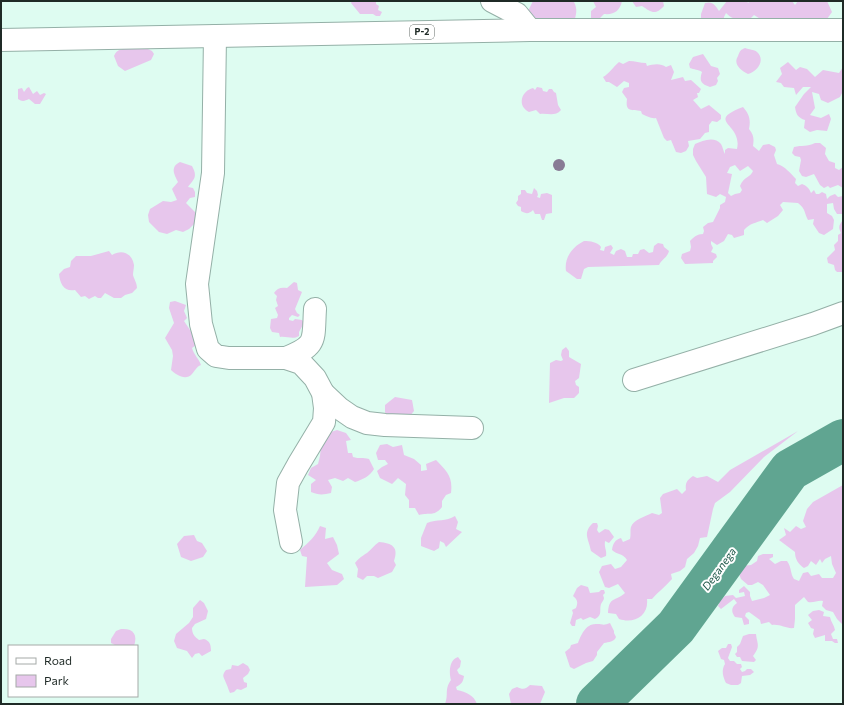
<svg xmlns="http://www.w3.org/2000/svg" width="844" height="705" font-family="Commissioner,sans-serif">
<style>
.green{fill:#e7c6ec;fill-rule:evenodd}
.lines{fill:none;stroke-linecap:round;stroke-linejoin:round}
.river{stroke:#60a591;stroke-width:42}
.minor-casing{stroke:#94b0a7;stroke-width:24}
.highway-casing{stroke:#94b0a7;stroke-width:24}
.minor{stroke:#fff;stroke-width:22}
.highway{stroke:#fff;stroke-width:22}
.tree{fill:#887b95}
.labels{text-anchor:middle;stroke-width:4;stroke-linejoin:round;paint-order:stroke}
.shield{fill:#fff;stroke:#626a67;stroke-width:1}
.shield-label{font-size:9px;font-weight:bold;fill:#1f2a26}
.water-label{font-size:11px;font-style:italic;fill:#1f5849;stroke:#fff}
</style>
<rect width="100%" height="100%" fill="#defcf1"/>
<!-- green -->
<g class="green">
<polygon points="352,1 376,1 376,4 379,6 378,10 382,12 380,16 376,16 373,14 360,14 351,3"/>
<path d="M533 1 574 2C578 10 576 14 574 23L534 21 528 11Z"/>
<path d="M593 1H622C620 11 614 15 604 14L599 19 594 20 591 18V11L596 7Z"/>
<path d="M632 1H663L664 6C655 16 651 12 642 6L636 7Z"/>
<path d="M727 1H747L748 3 750 1H792L795 5 798 1H827L832 12 827 19 762 20 754 15 750 19C739 18 735 22 726 13L724 17V22L701 20V14L705 3C713 1 715 5 719 11Z"/>
<path d="M131 48 148 49 152 51 154 54 151 60 125 71 118 66 114 56C117 48 124 49 131 48Z"/>
<path d="M745 48C749 50 754 49 757 52 766 60 757 72 748 74 740 70 733 64 738 56 740 51 740 50 745 48Z"/>
<path d="M703 54 711 66 718 68 720 74 717 78 718 81 716 85 710 87C701 84 699 81 702 72 698 69 694 70 690 68L689 64 693 57Z"/>
<path d="M629 61C635 61 640 63 646 63L647 66C653 64 661 63 666 67L671 65 674 72 671 80 683 77 685 81 691 80 701 89 699 93H697L698 97 693 100 701 109 709 105 721 115V119L717 122 712 121 709 125V132L705 133 700 139 688 141 689 146 686 151 681 153 676 152 671 140 667 141 664 138 656 118C651 119 647 116 642 114L641 111C632 109 625 113 627 99L622 92 624 88 629 87V83L624 81 617 87 609 82H606L603 77C609 74 613 67 619 62L623 64Z"/>
<path d="M788 62 796 70 800 67 807 69 815 77 823 70 839 73 843 67V91L840 97 828 103 821 100 819 94 812 92 815 108 810 115 821 118 829 114 831 119 827 131 817 130 810 132 804 128 805 120C798 118 796 114 795 107L804 94 811 87H803L796 95 794 88 784 87 781 83 776 82 782 74 780 68Z"/>
<path d="M29 87 33 94 37 91 40 95 44 93 46 94 40 104H35L29 99C25 101 22 102 18 99V89L22 88 24 92 27 88Z"/>
<path d="M537 87 542 88 543 91 547 92 549 89H552L554 92 556 93 558 105 561 110C555 117 548 113 540 114L536 110 529 112C517 106 521 91 533 88L535 90Z"/>
<path d="M743 107C749 114 751 119 749 129 754 135 754 139 753 146L759 151 763 145 769 144 775 147 776 150 774 155 777 164C785 166 791 174 796 179L795 183 798 186 802 184C807 186 809 188 811 193L814 190 816 194H819L822 192 826 194 827 199 830 196 835 194 838 197 843 196V214H837L834 209 833 203 827 204V213L832 216 834 220 833 229 824 235 819 233 813 224 814 219 808 220C804 213 806 209 798 203L783 202 780 205 783 210 778 216 767 223 763 220C756 223 750 223 744 230V235L734 238 732 235 728 234 724 241 717 245 711 241V244L713 248 711 252 716 254 717 257 713 261V263L685 264 681 258 682 254 690 251 691 247 690 241C694 237 697 234 703 234L704 231 703 227 708 223 713 222 720 208V205L725 202 726 197 720 194 716 197 707 194 706 177 696 161 693 155V149L695 144C703 140 715 136 721 144 723 147 723 151 725 154V150L728 148 737 149C743 123 704 122 743 107ZM735 165 740 171 748 166 753 171C750 178 744 176 740 186L742 190 740 193 735 194 731 196 728 193 732 174 727 173 730 167Z"/>
<path d="M815 143H820L826 148 825 154 829 161 835 163V168L839 170 843 167V188L838 185 830 188 828 186 824 188 820 185 814 174 806 177 802 176 799 171 801 160 800 157 795 156 792 153 794 147C802 145 807 147 815 143Z"/>
<path d="M180 162 192 166C198 177 194 179 188 187L193 188 195 192V197L190 198 186 203 195 212 198 220 189 229 183 232 176 230 167 234 159 232 149 222 148 215 150 209 163 201 171 202 177 200 172 189 178 182C174 174 170 167 180 162Z"/>
<path d="M534 188 537 191 538 195 537 197 540 198 541 194 547 193 552 195V213L546 214 544 220H542L540 214H535L533 210C529 214 526 214 521 211V207L518 206 516 203 518 200V196L521 194V190H525L527 193 532 194Z"/>
<path d="M843 220V272H837L835 270 834 265 828 263 827 258 835 250 834 245 838 241V235L841 233C838 227 839 225 843 220Z"/>
<path d="M584 241C590 241 598 242 601 247L600 250 604 251 605 247 611 245 613 248 610 253 614 255 616 251 621 249 625 251 627 257H632L633 254H638L640 250 644 249 649 253 653 252 654 246 658 243 663 244 664 247 669 251C667 258 662 259 659 265L588 267 584 269 581 279H577L566 271C564 258 572 247 584 241Z"/>
<path d="M109 251 112 255C122 249 132 253 134 265 134 268 133 272 133 275 134 279 137 283 137 288L132 293 125 295 121 298H114L105 293 101 298H98L95 296 89 299 85 296 81 297 75 290C64 292 60 284 59 274L64 269 70 267 71 261 76 256H91Z"/>
<path d="M294 282 297 283 298 290 302 292 295 309 297 313 300 315 298 317 292 315 289 318V320L293 321 295 319 302 320 304 323 299 332V336C293 340 287 336 280 337L279 333 272 332 270 328 271 319 277 318 278 315 275 308 278 306 276 300 277 296 274 293C277 288 281 287 287 288Z"/>
<path d="M175 301 186 305 184 311 187 318 184 321 194 336 196 345 192 348C194 355 199 359 201 365 196 367 195 371 192 374 186 381 176 375 171 370L173 356 172 350 165 338 174 323 169 308 170 302Z"/>
<polygon points="566,347 569,351 569,357 581,364 579,378 575,381 576,385 579,387 579,393 574,398 564,398 549,403 550,363 556,360 561,361 563,360 561,355 562,350"/>
<polygon points="395,397 412,400 414,411 410,416 387,416 385,412 385,405"/>
<path d="M337 430 346 433 351 440 346 441 348 453H352L353 457C359 459 363 457 369 459L374 469C370 476 362 480 355 482L348 478 343 481 335 478 328 480 332 487 331 493C323 495 318 495 311 492V484L316 480 308 475 311 468 318 464 320 456 321 446 328 433Z"/>
<path d="M798 431 764 457 730 492 715 503 713 509 707 537 700 538 698 546 694 553 687 559 685 567 680 571 671 574 672 579C665 587 658 592 652 599H647C649 616 634 624 619 619L616 614 608 613C609 596 615 602 625 593L618 584 609 588 605 587 599 572 602 566 611 564 615 569 621 567 627 560C623 553 617 555 612 550 613 543 615 540 621 538L623 542 630 539C631 535 630 530 631 527 633 520 646 516 652 513L659 515 662 513 660 498 663 494 677 489 682 494 686 490C685 483 687 480 693 476L697 478 707 476 718 482 730 470Z"/>
<path d="M387 444 393 447 402 445 404 455 414 459 421 465V471L427 470 426 464 436 460C447 471 453 477 451 493L446 495 442 501V507C434 517 430 512 419 515L415 508H409V500L405 495 406 484 398 478 392 484 380 478 377 471 382 467 388 464 385 460H378L376 453 380 445Z"/>
<path d="M843 485V625L837 619 833 612 826 610 822 606 823 601C818 600 814 603 808 602L804 597 795 605V619L794 628C786 629 781 624 772 625L769 622 761 624 760 620 749 612 746 613 745 616 749 620V624L744 625 742 618 735 617C731 612 731 607 737 603L734 599 721 609 718 606 720 601 725 596 733 595 736 598 745 596 744 592 739 593V590L744 586 750 592V596L752 601 764 598 770 595 763 585 758 582 752 585H748L741 579 739 574 741 566 751 565 757 561 758 556 763 554H773V557L769 559 775 564 781 561H787C792 568 790 573 794 579L799 581 803 573 808 572 811 576 819 574 822 578H833L836 573 832 564 831 556 825 559 822 563 820 559 816 565 811 561 808 566 804 568C798 564 795 559 795 552L779 540 786 535 784 528 790 532 796 526 801 529 806 527 803 521 807 509 813 502Z"/>
<path d="M455 516 458 522 456 529 462 532 446 547 444 543 440 541 439 548 434 551 421 546V538L427 523C437 519 446 522 455 516Z"/>
<path d="M593 523H597L598 526 597 530 599 533 605 529 609 530 614 537 609 543 605 541C604 548 607 550 606 556L601 558 591 551C589 539 582 533 593 523Z"/>
<path d="M320 526 326 528 325 539 333 537 337 545 339 554 327 563 332 570 342 574 344 579 337 585 305 587 307 557 302 556 300 550C308 543 316 536 320 526Z"/>
<polygon points="194,535 197,541 202,543 207,551 203,557 191,561 181,557 177,544 184,536"/>
<path d="M379 542C392 543 399 547 394 561L396 565 392 572 378 578 374 576H367L363 580 357 577 358 569 355 563C359 558 362 556 367 553 372 549 374 545 379 542Z"/>
<path d="M581 585 588 587 590 593 599 592 601 590H604L605 593 603 595 604 598C604 600 602 602 601 604 599 610 603 615 595 619L590 617 583 620 581 618 576 620 575 626H572L570 623 573 613 572 610 576 608C578 603 578 600 573 596L577 588Z"/>
<path d="M200 600 204 603 208 611 206 619 195 624 192 628C192 634 195 637 199 640L204 639C210 641 211 645 211 651L202 656 199 653 195 654 192 658 187 651 177 648 174 641 176 634 189 623 193 617V608Z"/>
<path d="M819 610 824 612 823 616 830 617C831 622 834 625 835 630L831 634 833 639H837L838 643H835L832 641H825V635L815 638 813 634 814 629 811 628 808 623 812 620 808 615 813 611Z"/>
<path d="M610 623 614 631V633L616 637C614 642 609 642 604 643L597 652V655L593 661 586 663 574 669 570 667 565 652 570 648 571 645 578 643C581 635 586 623 597 624 603 624 603 626 610 623Z"/>
<path d="M121 629C133 628 138 634 134 646H117L111 643V639L116 631Z"/>
<path d="M749 634H756C757 644 761 646 753 656L756 660 754 662 742 661 740 657H737L735 654 737 652V647L740 644 743 636Z"/>
<path d="M728 644H731L732 647 728 658 730 661H734L737 664H741L742 667 740 669 742 672 745 671 747 669H751L754 672 750 675 742 676 741 683 738 685H731L726 683C723 677 721 670 725 664L724 660 721 659 718 651 722 648H726Z"/>
<path d="M458 657 461 661 460 667 457 670 459 674 464 676C463 683 461 684 456 687L457 690C466 692 474 695 477 704H445C449 694 444 690 451 680 449 672 449 660 458 657Z"/>
<path d="M243 663 248 666 250 670 248 674 243 678 244 682 247 683V687L241 690 237 689 234 692 230 693C228 689 228 687 226 683 224 677 221 676 226 670L231 669 232 665 238 666Z"/>
<path d="M530 685 542 686 545 692 540 704H511L509 694 512 689 517 687C523 690 526 689 530 685Z"/>
</g>
<g class="lines">
<!-- river -->
<polyline class="river" points="597,704 676,627 790,470 843,440"/>
<defs>
<g id="minor">
<polyline points="492,1 517,14 530,30"/>
<polyline points="215,36 213,173 197,284 201,324 208,349 216,356 229,358 286,358 301,363 315,378 323,393 325,408 324,422 298,465 288,483 285,510 291,542"/>
<path d="M286 358C318 345 313 341 315 309"/>
<polyline points="634,380 813,324 843,313"/>
<polyline points="323,393 339,408 352,417 367,423 385,425 472,428"/>
</g>
<polyline id="highway" points="1,40 530,30 843,30"/>
</defs>
<!-- minor casing -->
<use href="#minor" class="minor-casing"/>
<!-- highway casing -->
<use href="#highway" class="highway-casing"/>
<!-- minor -->
<use href="#minor" class="minor"/>
<!-- highway -->
<use href="#highway" class="highway"/>
</g>
<!-- trees -->
<circle class="tree" cx="559" cy="165" r="6"/>
<g class="labels">
<!-- shield labels -->
<rect class="shield" x="410" y="25" width="24" height="14" rx="3"/>
<g class="shield-label">
<text x="422" y="35">P-2</text>
</g>
<!-- water labels -->
<g class="water-label">
<text transform="translate(719 569) rotate(-54)" y="4">Deganega</text>
</g>
</g>
<!-- border -->
<rect width="844" height="705" fill="none" stroke="#1f2a26" stroke-width="4"/>
<!-- legend -->
<rect x="8" y="645" width="130" height="52" fill="#ffffff" stroke="#a5aaa8"/>
<rect x="16" y="658" width="20" height="6" fill="#ffffff" stroke="#a5aaa8"/>
<text x="44" y="665" font-size="12" fill="#1f2a26">Road</text>
<rect x="16" y="675" width="20" height="12" fill="#e7c6ec" stroke="#a5aaa8"/>
<text x="44" y="685" font-size="12" fill="#1f2a26">Park</text>
</svg>
